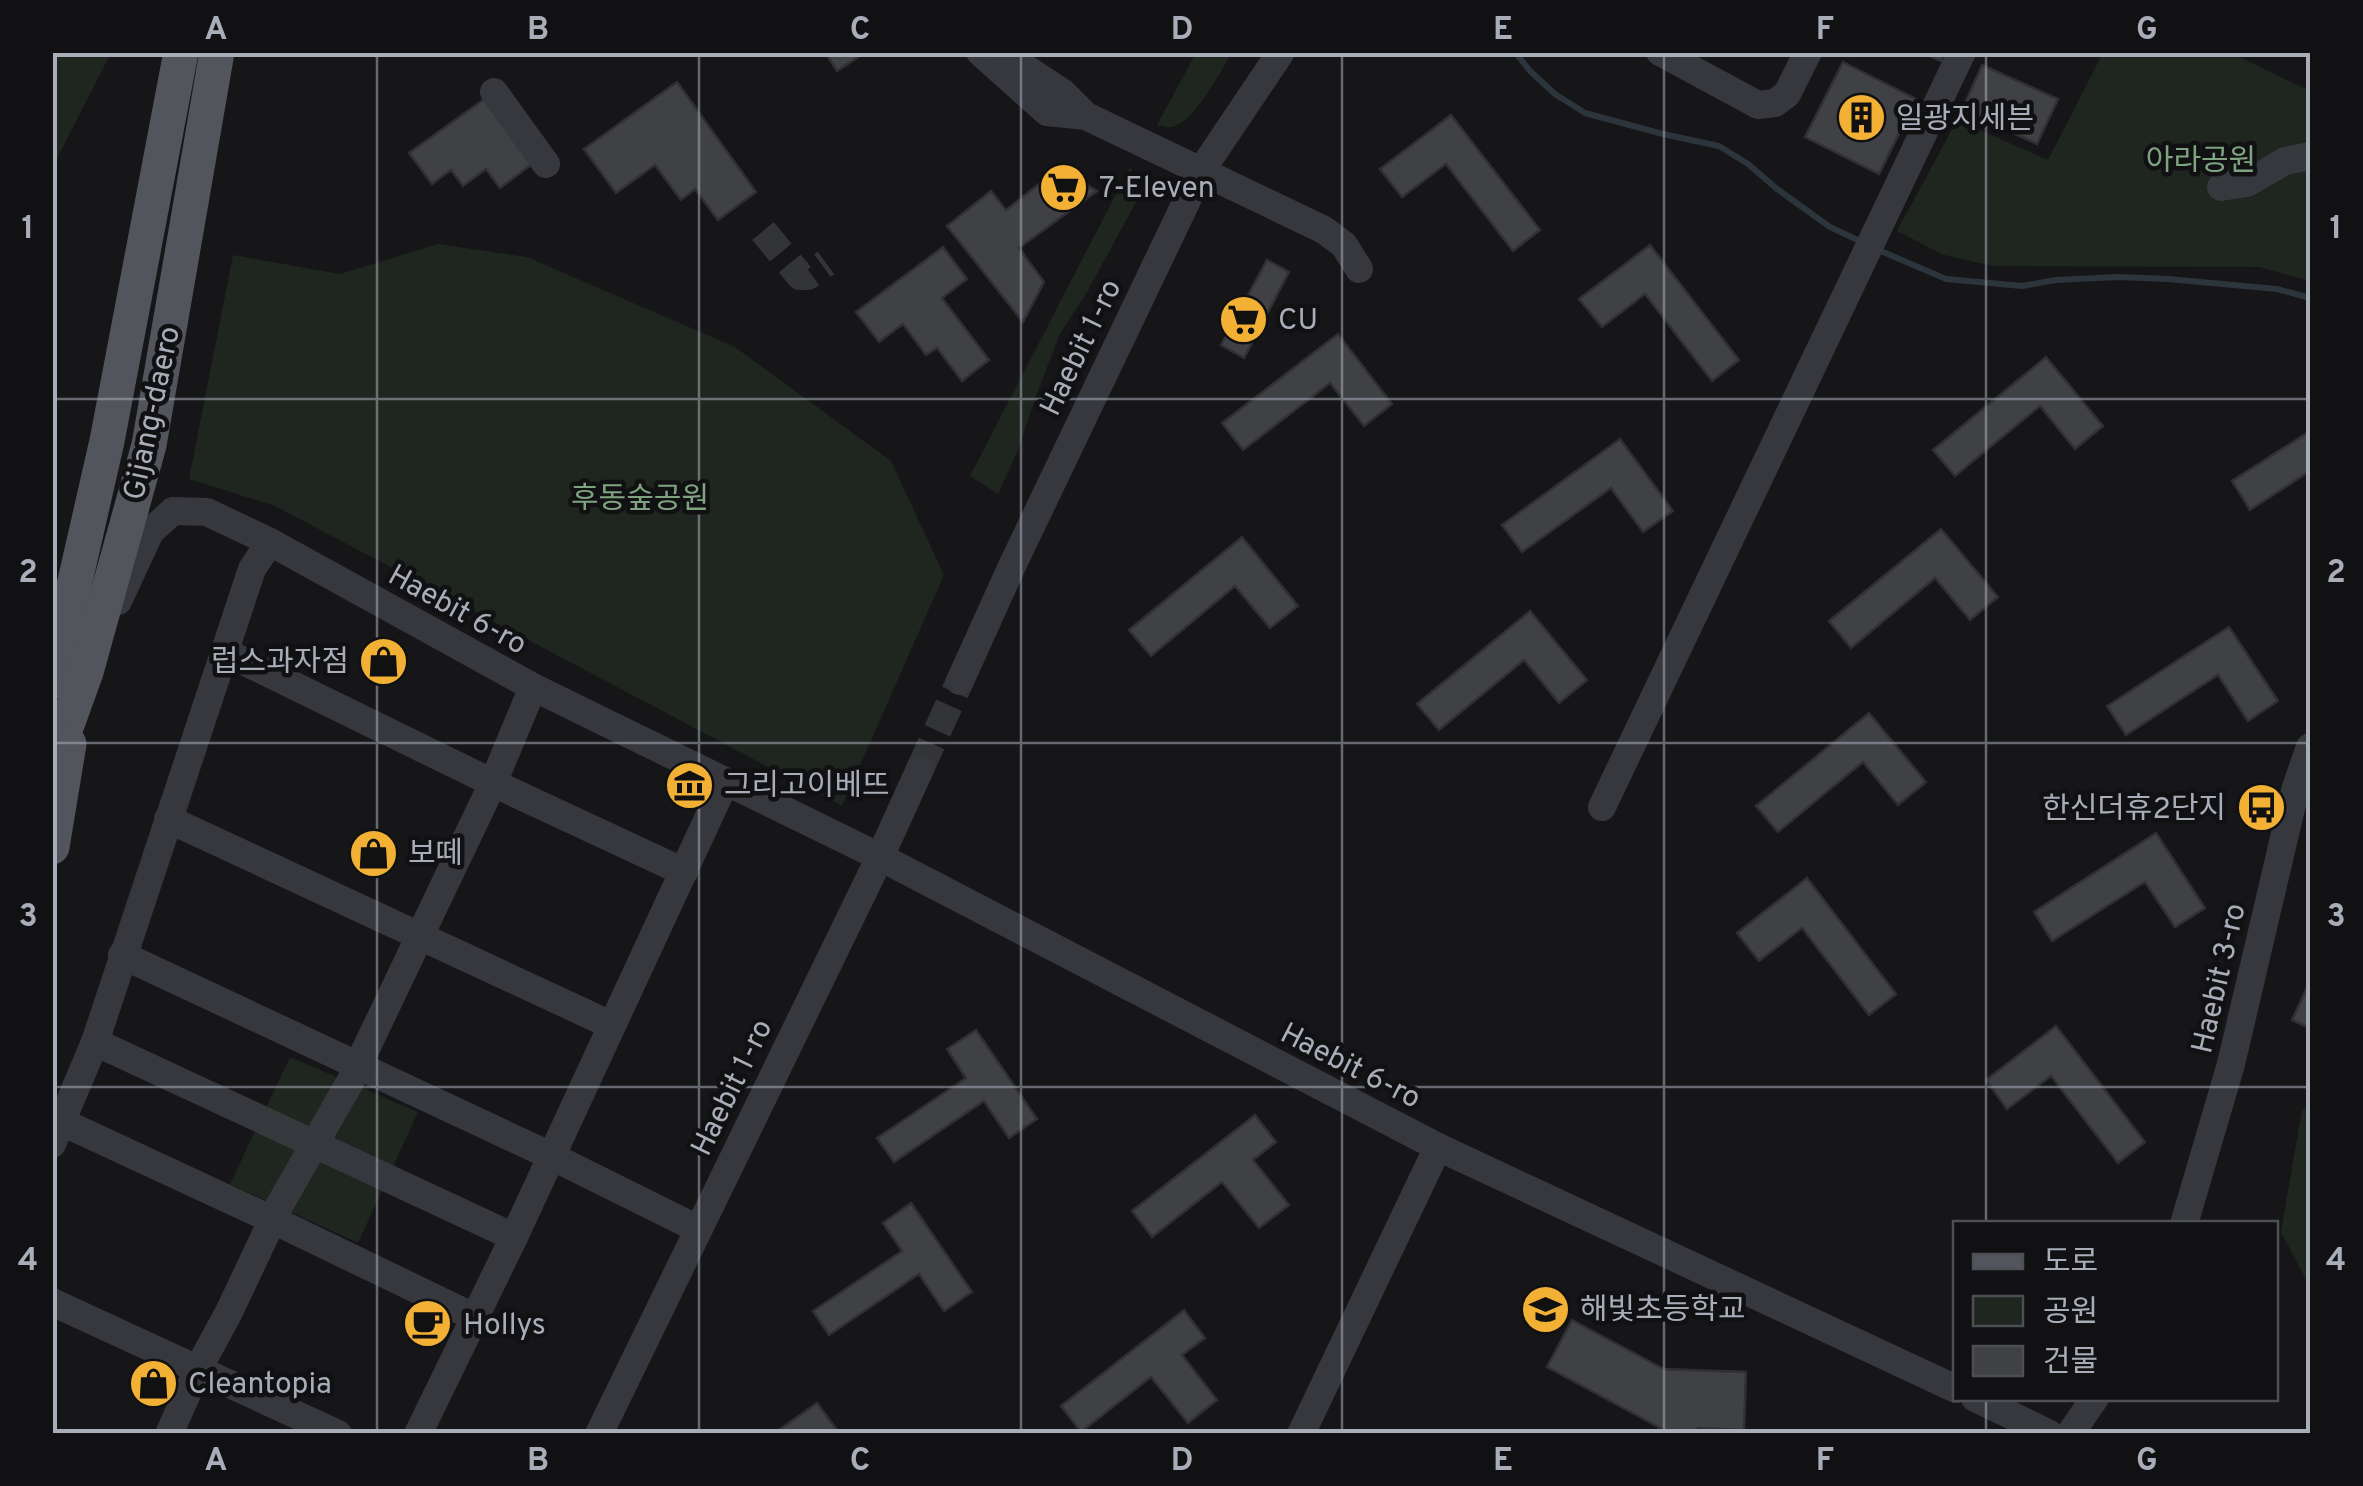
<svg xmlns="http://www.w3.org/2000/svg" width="2363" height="1486" font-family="Overpass,'Noto Sans KR',sans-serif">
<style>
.green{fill:#1e261f}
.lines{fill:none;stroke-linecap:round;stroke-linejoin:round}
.stream{stroke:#2c353c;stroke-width:6}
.building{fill:#404145;stroke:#303034;stroke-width:2.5}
.minor-tunnel{stroke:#333438;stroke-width:28;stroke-dasharray:28 14;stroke-linecap:butt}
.minor{stroke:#37383d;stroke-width:28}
.major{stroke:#53555c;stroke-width:35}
.grid{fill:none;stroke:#a8adb8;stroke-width:2.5;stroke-opacity:0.55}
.labels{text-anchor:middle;stroke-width:9;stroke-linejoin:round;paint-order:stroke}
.poi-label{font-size:30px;fill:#a8adb8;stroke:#111113;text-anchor:start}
.park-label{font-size:30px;fill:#7fa381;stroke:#111113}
.street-label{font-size:30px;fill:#a8adb8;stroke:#111113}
.neatline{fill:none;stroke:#a8adb8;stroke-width:4}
.grid-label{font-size:32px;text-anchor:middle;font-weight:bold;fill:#a8adb8}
</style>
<rect width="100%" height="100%" fill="#161618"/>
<!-- green -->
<g class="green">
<polygon points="53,52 111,53 53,166 52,53"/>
<path d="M1196 53H1231C1221 72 1194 122 1172 127 1167 128 1162 126 1157 125Z"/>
<polygon points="2103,53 2231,53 2310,91 2310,281 2259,267 1993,266 1944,255 1897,231 1957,120 2048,160"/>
<polygon points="1130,167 1138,181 1140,195 1087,292 1060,334 1037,393 1018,450 998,494 970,476"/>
<polygon points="438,244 527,257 735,347 891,461 944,575 842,806 275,506 189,479 233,255 340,274"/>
<polygon points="290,1057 418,1112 358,1243 230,1184"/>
<polygon points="2310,1108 2310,1287 2281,1232 2302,1109"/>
</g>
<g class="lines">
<!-- stream -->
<g class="stream">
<polyline points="1515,52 1530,71 1555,94 1585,113 1663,134 1719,146 1748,164 1777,189 1830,227 1864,243"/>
<polyline points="1876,249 1946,279 1968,281 2022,286 2056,280 2118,277 2168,279 2277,289 2310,298"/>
</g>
</g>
<!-- building -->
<g class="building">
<polygon points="825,52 866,52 837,71"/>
<polygon points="1921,52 1944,52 1941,61"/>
<polygon points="1843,62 1916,99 1879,174 1805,137"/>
<polygon points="1982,65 2058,99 2037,144 1962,110"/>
<polygon points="677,82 756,192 718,220 695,189 681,200 655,165 616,193 584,149"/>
<polygon points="487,97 535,162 500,188 486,169 463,186 451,170 432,184 409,153"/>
<polygon points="1451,115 1540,230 1513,251 1446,164 1402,197 1380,169"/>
<polygon points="1059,168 1097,191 1019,248 1044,282 1023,322 947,226 991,191 1006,210"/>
<polygon points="1650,245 1739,360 1712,381 1645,294 1602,327 1579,299"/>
<polygon points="943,247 967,279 942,298 989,360 962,381 937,348 926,355 903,324 879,342 856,312"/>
<polygon points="1267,260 1289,272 1244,358 1221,345"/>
<polygon points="1338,334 1392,404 1364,426 1330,383 1243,450 1222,423"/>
<polygon points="2046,357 2103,426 2075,449 2040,406 1955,476 1933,450"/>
<polygon points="2310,431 2310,471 2250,510 2232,481"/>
<polygon points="1620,439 1673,511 1643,532 1611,488 1522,552 1502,525"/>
<polygon points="1941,529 1998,597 1970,620 1935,578 1851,648 1829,621"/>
<polygon points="1242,537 1298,606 1270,628 1235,586 1151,656 1129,630"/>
<polygon points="1530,611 1587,680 1559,703 1524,660 1439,730 1417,704"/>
<polygon points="2229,627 2278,701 2248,721 2218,675 2126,735 2107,706"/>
<polygon points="1869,713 1926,782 1898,805 1863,762 1778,832 1756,806"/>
<polygon points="2156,833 2205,908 2175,927 2145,882 2052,941 2034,912"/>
<polygon points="1807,878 1896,994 1869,1015 1802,928 1759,961 1737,933"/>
<polygon points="2310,981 2310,1028 2292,1020"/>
<polygon points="2056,1026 2145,1142 2118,1163 2051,1076 2007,1109 1986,1080"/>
<polygon points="976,1030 1037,1119 1009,1138 984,1101 894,1162 877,1138 966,1078 947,1049"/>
<polygon points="1255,1115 1276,1142 1253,1160 1289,1205 1259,1228 1222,1182 1152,1237 1132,1211"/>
<polygon points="911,1203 972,1292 944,1311 919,1274 829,1335 813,1311 902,1251 883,1223"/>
<polygon points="1184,1310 1205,1338 1182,1355 1217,1400 1188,1423 1151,1377 1081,1432 1061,1406"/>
<polygon points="1572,1320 1664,1369 1746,1372 1744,1430 1698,1428 1698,1434 1662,1434 1662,1429 1547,1367"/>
<polygon points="817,1403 837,1430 832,1434 773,1434"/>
</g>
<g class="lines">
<!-- minor-tunnel -->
<g class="minor-tunnel">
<polyline points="763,231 800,276 808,276 826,263"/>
<polyline points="920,769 960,681"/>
</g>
<!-- minor -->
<g class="minor">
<polyline points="980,52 1047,112 1086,116"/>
<polyline points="1001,52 1063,93 1086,116 1324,230 1344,245 1359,269"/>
<polyline points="1660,52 1758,105 1775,103 1787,94 1808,52"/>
<polyline points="494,92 546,164"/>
<polyline points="2221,187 2247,183 2285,161 2310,156"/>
<polyline points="118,601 150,532 173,511 207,512 270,542 533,687 880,857 1438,1147 1956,1389"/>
<polyline points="225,652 493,783 684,872"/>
<polyline points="960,681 1012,566 1201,171 1281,52"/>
<polyline points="1602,807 1962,52"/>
<polyline points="168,819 611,1025"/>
<polyline points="122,955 551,1156 698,1229"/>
<polyline points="95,1042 514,1237"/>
<polyline points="62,1122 273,1220 476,1318"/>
<polyline points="52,1144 95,1042 252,569 270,542"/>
<polyline points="2184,1224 2231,1064 2296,787 2310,747"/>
<polyline points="52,1302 338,1434"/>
<polyline points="1975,1398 2050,1434"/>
<polyline points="169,1434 198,1369 229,1312 279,1206 350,1082 493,783 533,687"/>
<polyline points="418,1434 514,1237 725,782"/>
<polyline points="599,1434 880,857 920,769"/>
<polyline points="1301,1434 1438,1147"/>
<polyline points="2070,1434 2095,1398"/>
</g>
<!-- major -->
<g class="major">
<polyline points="52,682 107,441 181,52"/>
<polyline points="52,766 86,672 149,445 217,52"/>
<polyline points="52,847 69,744"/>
</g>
</g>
<!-- grid -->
<path class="grid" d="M377 52V1434M699 52V1434M1021 52V1434M1342 52V1434M1664 52V1434M1986 52V1224M52 399H2310M52 743H2310M52 1087H2310M1986 1398V1434"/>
<!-- icons -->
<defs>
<symbol id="building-disc" viewBox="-11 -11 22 22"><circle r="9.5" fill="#f2b134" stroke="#111113"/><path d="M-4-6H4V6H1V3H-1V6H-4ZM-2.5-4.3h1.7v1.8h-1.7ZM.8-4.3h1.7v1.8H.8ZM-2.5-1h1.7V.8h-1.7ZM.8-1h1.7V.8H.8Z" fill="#111"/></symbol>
<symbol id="supermarket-disc" viewBox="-11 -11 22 22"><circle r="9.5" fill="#f2b134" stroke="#111113"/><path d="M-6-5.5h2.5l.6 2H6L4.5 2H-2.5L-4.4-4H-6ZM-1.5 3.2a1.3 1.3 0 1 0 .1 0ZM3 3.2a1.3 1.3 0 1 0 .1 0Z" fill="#111"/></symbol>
<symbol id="shop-disc" viewBox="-11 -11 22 22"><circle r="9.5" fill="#f2b134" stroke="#111113"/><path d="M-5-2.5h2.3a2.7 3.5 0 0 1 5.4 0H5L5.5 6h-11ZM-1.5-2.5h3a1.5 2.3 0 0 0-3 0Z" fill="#111"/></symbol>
<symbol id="museum-disc" viewBox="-11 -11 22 22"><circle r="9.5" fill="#f2b134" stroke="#111113"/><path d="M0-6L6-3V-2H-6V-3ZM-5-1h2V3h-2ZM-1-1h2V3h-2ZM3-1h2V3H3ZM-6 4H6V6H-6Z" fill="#111"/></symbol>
<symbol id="bus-disc" viewBox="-11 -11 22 22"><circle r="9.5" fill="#f2b134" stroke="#111113"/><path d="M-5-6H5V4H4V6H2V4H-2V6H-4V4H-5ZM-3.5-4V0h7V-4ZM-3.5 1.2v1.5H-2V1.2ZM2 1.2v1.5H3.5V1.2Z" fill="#111"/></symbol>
<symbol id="school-disc" viewBox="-11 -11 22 22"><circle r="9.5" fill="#f2b134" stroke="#111113"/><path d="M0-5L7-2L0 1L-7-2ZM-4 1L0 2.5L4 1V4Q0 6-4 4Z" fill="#111"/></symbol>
<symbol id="cafe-disc" viewBox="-11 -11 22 22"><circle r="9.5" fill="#f2b134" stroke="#111113"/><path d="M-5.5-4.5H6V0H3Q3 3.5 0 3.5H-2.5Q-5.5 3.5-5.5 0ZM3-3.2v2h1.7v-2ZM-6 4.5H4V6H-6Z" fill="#111"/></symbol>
</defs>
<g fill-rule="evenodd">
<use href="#building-disc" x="1834" y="90" width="55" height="55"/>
<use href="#supermarket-disc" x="1036" y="160" width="55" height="55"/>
<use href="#supermarket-disc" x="1216" y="292" width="55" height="55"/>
<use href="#shop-disc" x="356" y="634" width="55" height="55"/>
<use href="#museum-disc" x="662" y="758" width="55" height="55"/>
<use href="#bus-disc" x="2234" y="780" width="55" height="55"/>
<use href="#shop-disc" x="346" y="826" width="55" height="55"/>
<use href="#school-disc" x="1518" y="1282" width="55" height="55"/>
<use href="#cafe-disc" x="400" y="1296" width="55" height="55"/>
<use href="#shop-disc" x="126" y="1356" width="55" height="55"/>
</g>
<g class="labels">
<!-- poi labels -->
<g class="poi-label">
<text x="1896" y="128">일광지세븐</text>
<text x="1099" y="197">7-Eleven</text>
<text x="1278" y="329">CU</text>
<text x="349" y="671" text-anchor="end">럽스과자점</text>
<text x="724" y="795">그리고이베뜨</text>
<text x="2226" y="818" text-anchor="end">한신더휴2단지</text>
<text x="408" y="863">보떼</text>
<text x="1580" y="1319">해빛초등학교</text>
<text x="463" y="1334">Hollys</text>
<text x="188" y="1393">Cleantopia</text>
</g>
<!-- park labels -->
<g class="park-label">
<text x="2201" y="170">아라공원</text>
<text x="640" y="508">후동숲공원</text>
</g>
<!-- street labels -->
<g class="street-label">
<text transform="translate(1080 347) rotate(-64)" y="10">Haebit 1-ro</text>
<text transform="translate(151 413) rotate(-78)" y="10">Gijang-daero</text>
<text transform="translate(458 609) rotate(29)" y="10">Haebit 6-ro</text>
<text transform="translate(2218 978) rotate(-77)" y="10">Haebit 3-ro</text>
<text transform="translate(1351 1065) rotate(27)" y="10">Haebit 6-ro</text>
<text transform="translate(731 1087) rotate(-64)" y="10">Haebit 1-ro</text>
</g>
</g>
<!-- border -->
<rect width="2363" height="1486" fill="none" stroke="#111113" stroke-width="110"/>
<!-- legend -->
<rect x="1953" y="1221" width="325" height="180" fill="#111113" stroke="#4d4f55" stroke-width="2.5"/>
<rect x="1973" y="1254" width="50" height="15" fill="#53555c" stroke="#4d4f55" stroke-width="2.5"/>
<text x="2043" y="1271" font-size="30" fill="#a8adb8">도로</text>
<rect x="1973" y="1296" width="50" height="30" fill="#1e261f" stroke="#4d4f55" stroke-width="2.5"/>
<text x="2043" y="1321" font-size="30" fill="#a8adb8">공원</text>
<rect x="1973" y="1346" width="50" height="30" fill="#404145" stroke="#4d4f55" stroke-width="2.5"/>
<text x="2043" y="1371" font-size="30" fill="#a8adb8">건물</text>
<rect x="55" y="55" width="2253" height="1376" class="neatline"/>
<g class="grid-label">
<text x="216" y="39">A</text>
<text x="538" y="39">B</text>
<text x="860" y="39">C</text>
<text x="1182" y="39">D</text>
<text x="1503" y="39">E</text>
<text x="1825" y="39">F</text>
<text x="2147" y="39">G</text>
<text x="28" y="238">1</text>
<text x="2336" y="238">1</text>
<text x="28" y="582">2</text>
<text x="2336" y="582">2</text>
<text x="28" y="926">3</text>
<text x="2336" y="926">3</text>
<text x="28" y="1270">4</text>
<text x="2336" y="1270">4</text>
<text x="216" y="1470">A</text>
<text x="538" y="1470">B</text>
<text x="860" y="1470">C</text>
<text x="1182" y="1470">D</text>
<text x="1503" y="1470">E</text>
<text x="1825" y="1470">F</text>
<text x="2147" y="1470">G</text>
</g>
</svg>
